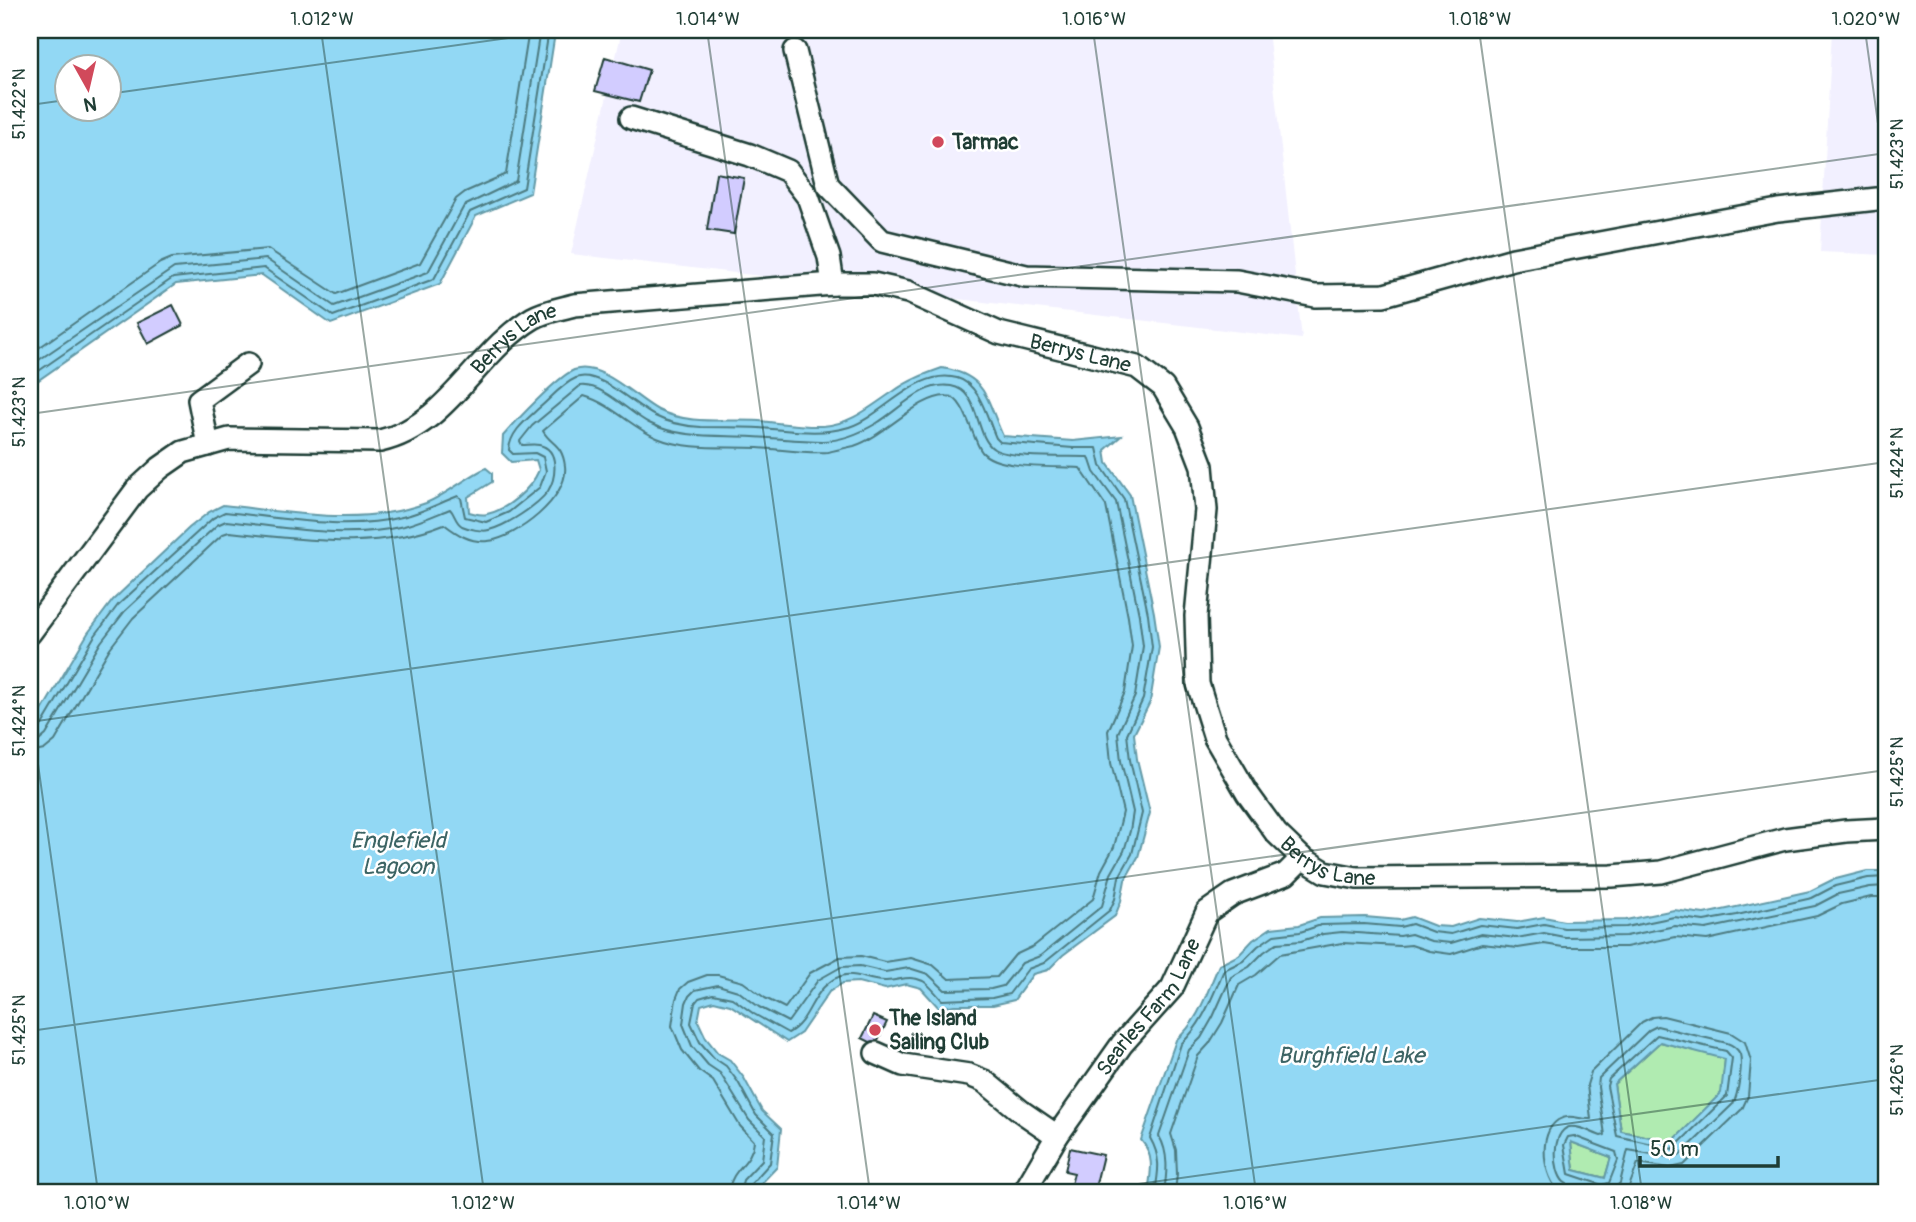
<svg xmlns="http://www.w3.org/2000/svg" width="1916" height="1222" font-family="Pangolin,sans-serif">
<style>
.built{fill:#f2f0ff}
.green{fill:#b0ebb1;stroke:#689472;stroke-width:2}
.water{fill:#92d8f4;stroke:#649aa7;stroke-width:2;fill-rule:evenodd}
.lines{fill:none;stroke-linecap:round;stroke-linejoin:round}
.shore{stroke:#4d7b81;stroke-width:2}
.building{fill:#d2ccff;stroke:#1f3d34;stroke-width:2}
.minor-casing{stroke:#1f3d34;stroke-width:26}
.minor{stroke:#fff;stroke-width:21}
.ticks{fill:none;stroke:#1f3d34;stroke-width:2;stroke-opacity:0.45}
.poi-dot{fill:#d1495b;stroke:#fff;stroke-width:2.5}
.labels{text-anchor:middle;stroke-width:5;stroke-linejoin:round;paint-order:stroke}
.poi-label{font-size:21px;font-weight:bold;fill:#1f3d34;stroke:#fff;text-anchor:start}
.street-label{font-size:21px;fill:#1f3d34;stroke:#fff}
.water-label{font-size:23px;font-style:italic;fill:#3c6464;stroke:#fff}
.neatline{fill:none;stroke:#1f3d34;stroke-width:2.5}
.ticks-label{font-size:18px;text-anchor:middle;fill:#1f3d34}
</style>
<rect width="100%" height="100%" fill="#fff"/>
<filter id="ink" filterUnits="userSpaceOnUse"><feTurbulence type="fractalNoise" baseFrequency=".0143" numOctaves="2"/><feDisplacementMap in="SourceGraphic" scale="14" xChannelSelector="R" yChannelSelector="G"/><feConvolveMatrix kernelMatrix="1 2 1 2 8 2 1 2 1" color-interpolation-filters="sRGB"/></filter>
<g filter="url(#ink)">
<!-- built -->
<g class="built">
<polygon points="622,30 1268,30 1302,339 571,254"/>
<polygon points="1832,30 1886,30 1886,255 1820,252"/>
</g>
<!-- green -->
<g class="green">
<polygon points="1660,1042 1725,1058 1722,1093 1672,1142 1621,1131 1614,1084"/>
<polygon points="1571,1142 1611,1157 1605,1178 1574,1170"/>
</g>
<!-- water -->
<g class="water">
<path d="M30 30H560L555 33 530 193 476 216 440 284 331 324 262 275 176 284 30 386ZM66 66H108V108H66Z"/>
<path d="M942 368C987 375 986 399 1003 436L1073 441 1121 436 1105 450 1107 463 1130 495 1154 613 1159 647 1150 702 1134 734 1137 759 1150 813 1138 857 1125 880 1121 901 1115 916 1063 955 1048 970 1033 974 1014 1000 993 1005H954L939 1008 921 988 906 984 885 989 858 982 843 983 829 992 801 1033 787 1042 730 1005 714 1001 701 1005 698 1021 706 1038 718 1053 730 1060 744 1078 762 1111 781 1129 777 1167 753 1192H30V731L88 633 113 600 189 528 209 512 223 505C290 512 361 527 426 503 448 494 465 478 486 468L492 473V482L468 497 469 512C475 513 481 516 487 514 507 510 531 489 539 470L536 460 511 462 502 453 503 436C516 421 557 377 574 370 600 360 637 399 658 410 688 425 726 419 759 421 780 423 802 427 823 426 852 424 871 406 894 391 909 380 925 374 942 368Z"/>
<path d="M1867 871H1886V1192H1148C1151 1172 1155 1156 1141 1140L1176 1040C1199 1021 1207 992 1219 965L1239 955 1253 940 1271 928 1299 925 1320 918 1365 917 1400 920 1412 917 1435 926 1451 927 1479 918 1517 922 1544 917 1564 921 1626 920 1674 910 1704 914 1810 891 1832 880ZM1660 1042 1725 1059 1721 1093 1672 1142 1621 1131 1614 1084ZM1571 1142 1611 1157 1605 1178 1574 1170Z"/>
</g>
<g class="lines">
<!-- shore -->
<g class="shore">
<polyline points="30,354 160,263 172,258 268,249 336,294 420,263 456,199 465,192 506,174 529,30"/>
<polyline points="30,366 174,268 266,259 334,306 428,272 464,206 516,181 540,30"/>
<polyline points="30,377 173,278 264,268 333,316 434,279 470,212 524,188 549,30"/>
<path d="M30 734 39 730 94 637 118 605 213 518 225 512C283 518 345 531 402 517 422 513 439 503 458 496L461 498 465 517 486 522 509 512 540 487 546 471 543 457 535 453 513 454 509 450C510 432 526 420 539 408 550 399 562 384 576 378 598 368 636 407 655 416 668 423 685 426 701 427 720 427 740 427 759 428 789 430 820 436 849 427 883 416 918 367 957 378 980 384 987 418 996 438L1000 442 1073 448H1097L1101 466 1124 499 1148 614 1152 647 1143 699 1127 734 1130 760 1142 813 1132 854 1119 877 1115 899 1110 910 1044 963 1028 969 1009 994 992 998 942 1000C936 994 930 985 923 981 908 974 900 981 886 981 863 982 848 963 824 987 810 1001 807 1023 788 1033L754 1014 732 998 713 994 699 998 695 1003 691 1023 700 1042 714 1058 726 1066 738 1082 756 1115 774 1133 770 1163 750 1185 748 1192"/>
<path d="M30 743 39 741 46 735 101 642 125 611 217 525 226 521C285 527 346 540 404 526 420 522 435 515 450 509 455 514 455 522 462 526 469 529 482 532 489 530 506 526 538 505 548 491 556 478 560 449 539 445 534 444 528 445 522 445L520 441 532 426 580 386C603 383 629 413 649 423 680 439 719 435 753 437 776 438 799 441 822 441 841 441 862 432 877 423 899 410 923 381 951 386 981 391 974 436 994 449 1010 459 1069 456 1089 457L1094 472 1116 502 1139 615 1143 646 1135 696 1118 733 1121 761 1133 812 1130 831 1124 851 1111 874 1102 906 1040 956 1022 963 1003 986 991 989 945 990 928 974 909 968 885 972 860 966 841 967 818 980 788 1022 759 1007 738 991 718 985 695 990 689 996 686 1003 683 1024 692 1046 708 1065 720 1073 749 1120 765 1136 762 1160 743 1180 740 1192"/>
<path d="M30 753 44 750 55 741 110 648 133 618 223 534 229 532C302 539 374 552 444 524 457 534 470 543 488 541 516 538 569 498 565 466 562 443 551 445 543 431L584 396C612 404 631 427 657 438 688 451 726 446 758 448 780 449 806 454 828 452 836 450 845 448 854 446 884 437 919 395 947 396 965 396 972 439 982 452 997 470 1057 466 1080 468L1106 506 1128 617 1132 646 1125 692 1108 731 1111 763 1123 812 1119 828 1114 847 1101 871 1093 899 1034 946 1015 955 997 977 949 979 933 965 911 958 885 962 861 956 840 957 810 973 785 1008 765 998 743 982 718 975H707L688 982 680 989 676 999 672 1026 682 1050 699 1071 713 1081 740 1126 754 1141C752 1164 730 1169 729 1192"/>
<polygon points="1657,1035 1726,1051 1732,1058 1727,1096 1673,1149 1617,1136 1607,1086 1609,1079"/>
<polygon points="1574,1136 1616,1152 1618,1160 1609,1183 1602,1185 1569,1174 1564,1145 1568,1137"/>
<path d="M1155 1192C1159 1170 1161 1157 1150 1138L1181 1044C1203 1024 1212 997 1224 970L1243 961 1258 946 1274 935 1300 932 1321 925 1364 924 1400 927 1412 924 1433 932 1451 934 1480 925 1517 929 1544 924 1564 928 1626 927 1674 917 1704 921 1737 915 1812 898 1835 886 1868 878 1886 877"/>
<path d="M1164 1192C1167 1173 1169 1153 1159 1136L1189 1050 1201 1038 1213 1017 1231 977 1249 967 1264 952 1277 943 1301 941 1323 934 1342 932 1400 936 1411 934 1431 941 1451 943 1481 934 1517 938 1544 933 1564 937 1626 936 1675 926 1706 929 1815 906 1838 894 1870 887 1886 886"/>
<polyline points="1175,1192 1177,1174 1176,1150 1171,1134 1198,1056 1209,1044 1222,1023 1239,985 1256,975 1280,954 1342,943 1400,946 1411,945 1429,951 1451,954 1482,944 1518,948 1544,944 1563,947 1626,947 1675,937 1707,940 1817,916 1842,904 1871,897 1886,897"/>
<path d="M1560 1192C1543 1178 1537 1134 1558 1120 1570 1113 1580 1120 1591 1119L1587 1085 1591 1072 1642 1022 1652 1017 1663 1016 1731 1033 1745 1042 1751 1061 1748 1096 1742 1109 1684 1165 1670 1168 1638 1163 1627 1192"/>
<path d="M1596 1192C1587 1190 1572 1189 1564 1182 1553 1172 1551 1132 1569 1127 1579 1125 1592 1133 1601 1136L1605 1135 1598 1087 1599 1078 1649 1030 1657 1026 1727 1043C1733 1045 1737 1048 1740 1054 1743 1064 1738 1095 1733 1104L1679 1156 1669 1157 1628 1150 1620 1183 1611 1192"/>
</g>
</g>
<!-- building -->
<g class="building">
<polygon points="605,57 649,70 639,102 595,91"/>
<polygon points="716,173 744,178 734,234 707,230"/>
<polygon points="173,305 183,325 148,344 137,323"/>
<polygon points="873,1016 887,1022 878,1040 870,1042 862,1038"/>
<polygon points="1070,1148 1103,1155 1094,1192 1069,1192 1074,1173 1065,1171"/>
</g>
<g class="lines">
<defs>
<g id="minor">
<polyline points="795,51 828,185 882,241 1026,276 1237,281 1315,296 1384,295 1513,259 1778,210 1886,198"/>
<polyline points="631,118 750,155 788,171 808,197 829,257 833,284"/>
<polyline points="208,445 199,400 248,364"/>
<path id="s1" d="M30 633 137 489 160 468 183 452 229 439 380 441C448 426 476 352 533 318 545 311 561 309 574 305L833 284H873L908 292 999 333 1137 367 1163 387 1187 427 1202 466 1206 510 1196 616 1198 684 1215 738 1247 793 1276 833 1302 858 1325 872 1357 878 1612 876 1661 872 1785 839 1846 831 1886 829"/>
<polyline points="876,1053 903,1065 969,1075 984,1081 1022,1112 1057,1136"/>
<path id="s2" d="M1024 1192 1057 1136 1122 1044 1172 988 1207 912 1233 894 1286 874 1302 858"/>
</g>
</defs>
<!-- minor casing -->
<use href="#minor" class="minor-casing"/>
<!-- minor -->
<use href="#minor" class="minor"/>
</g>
</g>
<!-- ticks -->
<path class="ticks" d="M321 30 484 1192M707 30 870 1192M1093 30 1256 1192M1479 30 1642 1192M1865 30 1886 181M108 94 565 30M30 105 66 100M30 414 1886 153M30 707 98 1192M30 722 1886 462M30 1031 1886 770M1081 1192 1886 1079"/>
<!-- markers -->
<g class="poi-dot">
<circle cx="938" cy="142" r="7"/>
<circle cx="875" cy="1030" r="7"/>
</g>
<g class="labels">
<!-- poi labels -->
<g class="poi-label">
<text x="952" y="149">Tarmac</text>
<text x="889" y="1025">The Island<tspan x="889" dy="24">Sailing Club</tspan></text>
</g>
<!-- street labels -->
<g class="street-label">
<text dy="7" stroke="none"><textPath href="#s1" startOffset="609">Berrys Lane</textPath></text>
<text dy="7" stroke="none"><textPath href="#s1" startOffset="1199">Berrys Lane</textPath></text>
<text dy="7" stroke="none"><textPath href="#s1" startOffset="1829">Berrys Lane</textPath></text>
<text dy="7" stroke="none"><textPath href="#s2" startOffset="224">Searles Farm Lane</textPath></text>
</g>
<!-- water labels -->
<g class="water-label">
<text x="398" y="848">Englefield<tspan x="398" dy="26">Lagoon</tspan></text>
<text x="1351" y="1063">Burghfield Lake</text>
</g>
</g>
<!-- margin -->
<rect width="1916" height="1222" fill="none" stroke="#fff" stroke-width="77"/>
<!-- north arrow -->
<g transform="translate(88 88) rotate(172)"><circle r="33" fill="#ffffff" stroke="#a5b1ae" stroke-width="2"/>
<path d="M0-5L12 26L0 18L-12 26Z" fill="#d1495b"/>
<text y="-10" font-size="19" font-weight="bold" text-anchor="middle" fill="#1f3d34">N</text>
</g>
<!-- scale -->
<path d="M1640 1156v10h138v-10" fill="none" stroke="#1f3d34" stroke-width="3.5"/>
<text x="1650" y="1156" font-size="21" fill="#1f3d34" stroke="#ffffff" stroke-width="5" paint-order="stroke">50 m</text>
<rect x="38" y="38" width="1840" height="1146" class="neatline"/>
<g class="ticks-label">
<text x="322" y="25">1.012°W</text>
<text x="708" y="25">1.014°W</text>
<text x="1094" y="25">1.016°W</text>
<text x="1480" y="25">1.018°W</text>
<text x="1866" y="25">1.020°W</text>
<text transform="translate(19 104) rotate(-90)" y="6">51.422°N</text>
<text transform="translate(1897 154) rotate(-90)" y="6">51.423°N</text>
<text transform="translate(19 412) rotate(-90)" y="6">51.423°N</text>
<text transform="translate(1897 463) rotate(-90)" y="6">51.424°N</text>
<text transform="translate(19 721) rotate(-90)" y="6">51.424°N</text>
<text transform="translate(1897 772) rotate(-90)" y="6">51.425°N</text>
<text transform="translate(19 1030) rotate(-90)" y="6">51.425°N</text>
<text transform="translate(1897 1080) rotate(-90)" y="6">51.426°N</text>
<text x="97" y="1209">1.010°W</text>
<text x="483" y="1209">1.012°W</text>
<text x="869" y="1209">1.014°W</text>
<text x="1255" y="1209">1.016°W</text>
<text x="1641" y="1209">1.018°W</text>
</g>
</svg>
